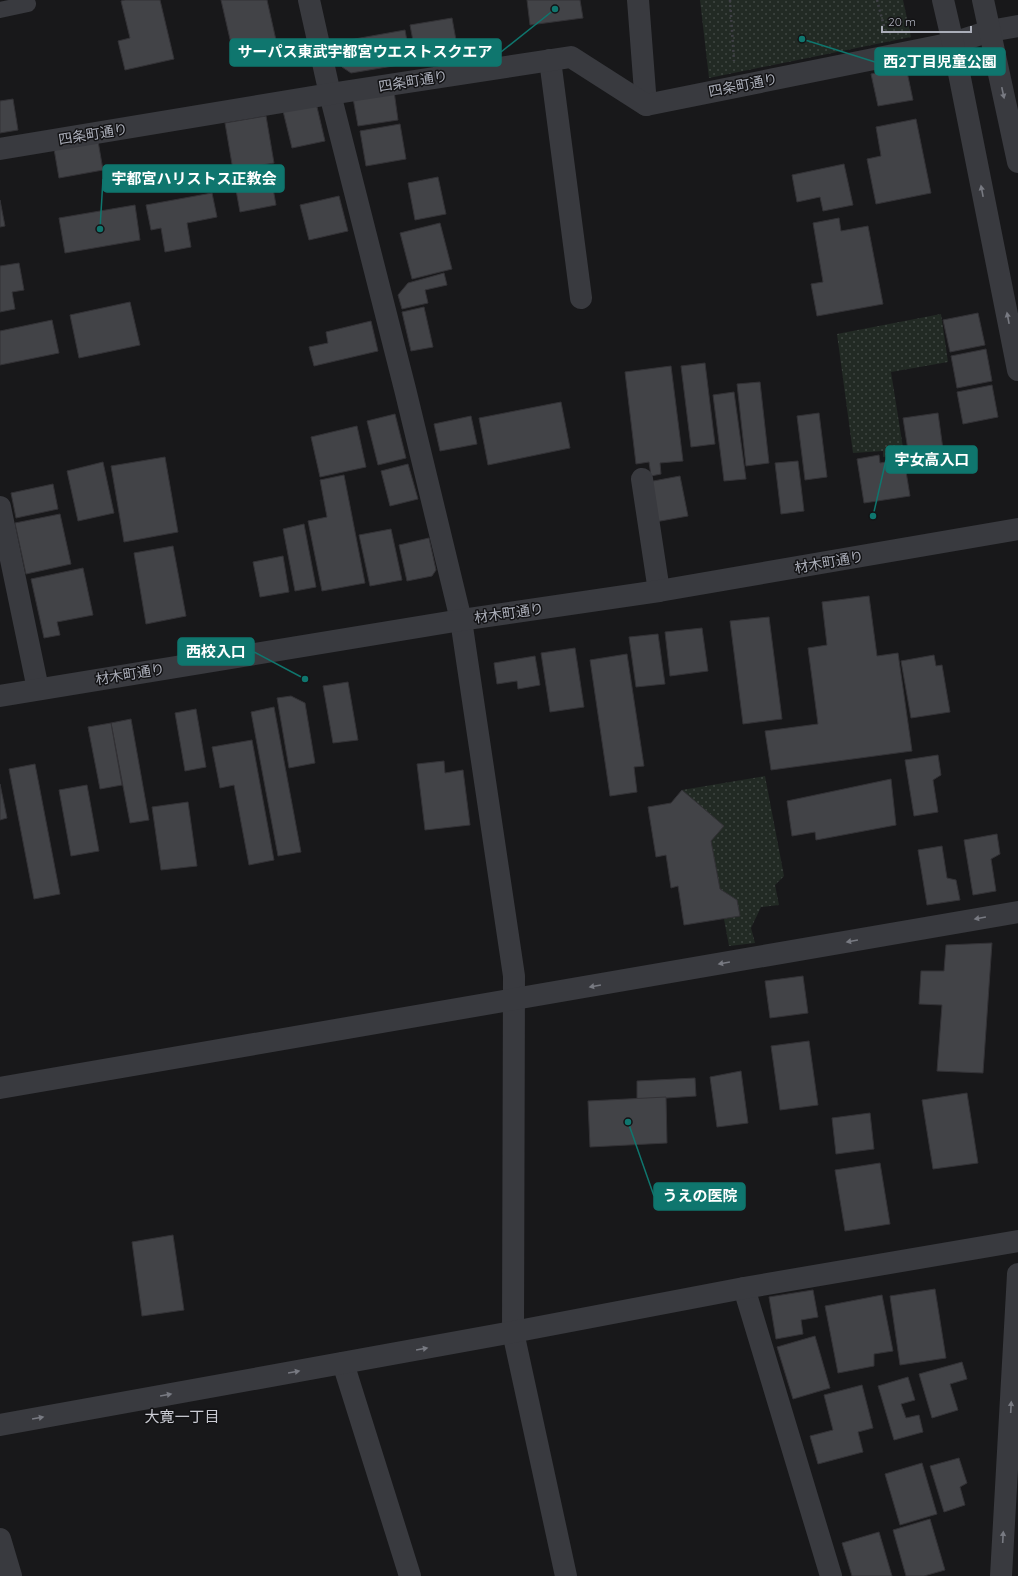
<svg xmlns="http://www.w3.org/2000/svg" width="1018" height="1576" font-family="Quicksand,'Noto Sans JP',sans-serif">
<style>
.green{fill:url(#green-dots)}
.building{fill:#424347;stroke:#333236}
.lines{fill:none;stroke-linecap:round;stroke-linejoin:round}
.path{stroke:#3f4046;stroke-width:2.5;stroke-dasharray:2 3;stroke-linecap:butt}
.service{stroke:#393a3f;stroke-width:16}
.minor{stroke:#393a3f;stroke-width:22}
.tertiary{stroke:#393a3f;stroke-width:22}
.oneway{fill:#787a82}
.labels{text-anchor:middle;stroke-width:3;stroke-linejoin:round;paint-order:stroke}
.street-label{font-size:14px;fill:#abaeb9;stroke:#131315}
.neighbourhood-label{font-size:15px;fill:#cccdd5;stroke:#131315}
.leader{fill:none;stroke:#0f766e;stroke-width:1.5}
.callout-dot{fill:#0f766e;stroke:#131315;stroke-width:1.5}
.callout{fill:#0f766e;stroke:#0f766e;stroke-width:1.5}
.callout-label{font-size:15px;text-anchor:middle;font-weight:bold;fill:#fff}
</style>
<defs>
<pattern id="green-dots" width="8" height="8" patternUnits="userSpaceOnUse"><rect width="8" height="8" fill="#222a24"/><path d="M2 2h.1M6 6h.1" fill="none" stroke="#3f4642" stroke-width="1.8" stroke-linecap="round"/></pattern>
</defs>
<rect width="100%" height="100%" fill="#18181a"/>
<!-- green -->
<g class="green">
<polygon points="700,0 903,0 911,37 709,78"/>
<polygon points="941,314 948,362 891,372 904,454 883,457 883,451 853,453 837,334"/>
<polygon points="765,776 784,876 775,885 779,905 761,907 751,928 755,943 729,946 724,919 740,916 737,900 720,889 711,841 724,826 682,790"/>
</g>
<!-- building -->
<g class="building">
<polygon points="125,0 160,0 174,59 125,70 118,41 130,38 121,1"/>
<polygon points="221,0 267,0 276,40 232,48"/>
<polygon points="527,0 580,0 583,18 530,25"/>
<polygon points="452,18 456,40 444,43 446,57 417,62 410,25"/>
<polygon points="405,30 411,63 351,73 342,67 338,42"/>
<polygon points="906,67 913,100 878,106 871,74"/>
<polygon points="394,91 398,120 358,126 353,98"/>
<polygon points="13,99 18,130 0,133 0,101"/>
<polygon points="311,104 317,107 325,141 292,148 283,111"/>
<polygon points="266,116 274,163 233,170 225,123"/>
<polygon points="916,119 931,193 876,204 867,159 881,156 876,127"/>
<polygon points="400,124 406,159 366,166 360,131"/>
<polygon points="98,141 103,170 59,178 54,149"/>
<polygon points="844,164 853,205 823,211 820,197 797,202 792,175"/>
<polygon points="270,172 276,205 240,212 234,179"/>
<polygon points="438,177 446,214 415,220 408,183"/>
<polygon points="212,193 217,217 187,223 191,247 165,252 161,228 151,230 146,205"/>
<polygon points="339,196 348,231 309,240 300,205"/>
<polygon points="0,200 5,226 0,227"/>
<polygon points="135,205 140,240 65,253 59,218"/>
<polygon points="839,218 841,231 868,226 883,304 817,316 811,284 823,282 813,223"/>
<polygon points="440,223 452,269 412,279 400,233"/>
<polygon points="19,263 24,290 12,292 15,309 0,312 0,266"/>
<polygon points="444,273 447,285 425,290 428,303 402,309 398,295 408,283"/>
<polygon points="130,302 140,345 79,358 70,315"/>
<polygon points="424,307 433,347 411,351 402,312"/>
<polygon points="978,313 985,345 950,352 943,320"/>
<polygon points="52,320 59,353 0,365 0,331"/>
<polygon points="371,321 378,351 314,366 309,347 328,343 326,332"/>
<polygon points="986,349 992,381 957,388 951,356"/>
<polygon points="705,363 715,444 691,447 681,366"/>
<polygon points="671,366 683,461 660,463 661,474 651,476 649,462 636,464 625,372"/>
<polygon points="760,382 769,463 746,466 737,384"/>
<polygon points="992,385 998,417 963,424 957,392"/>
<polygon points="734,392 746,479 724,481 713,395"/>
<polygon points="561,402 570,448 488,465 479,418"/>
<polygon points="819,413 827,477 805,480 797,416"/>
<polygon points="938,413 945,464 911,470 903,418"/>
<polygon points="395,414 406,458 378,465 367,421"/>
<polygon points="471,416 477,444 440,451 434,424"/>
<polygon points="357,426 366,467 320,477 311,437"/>
<polygon points="879,455 880,463 904,459 910,496 864,503 857,459"/>
<polygon points="165,457 178,532 124,542 111,466"/>
<polygon points="798,461 804,511 781,514 775,463"/>
<polygon points="103,462 114,513 78,521 67,471"/>
<polygon points="408,464 418,499 390,506 381,471"/>
<polygon points="344,475 365,583 322,591 308,521 327,517 320,480"/>
<polygon points="680,476 688,516 655,522 648,482"/>
<polygon points="53,484 58,509 16,518 11,493"/>
<polygon points="60,514 71,564 26,574 15,523"/>
<polygon points="304,524 316,587 295,591 283,529"/>
<polygon points="391,529 402,580 370,586 359,535"/>
<polygon points="429,538 436,570 432,576 407,581 399,545"/>
<polygon points="173,546 186,616 146,624 134,553"/>
<polygon points="283,556 289,592 260,597 253,562"/>
<polygon points="83,568 93,615 57,622 60,635 44,638 31,579"/>
<polygon points="869,596 877,656 898,653 912,751 771,770 765,731 818,724 808,648 827,645 822,602"/>
<polygon points="769,617 782,719 743,724 730,621"/>
<polygon points="702,628 708,671 670,676 665,632"/>
<polygon points="658,634 665,684 636,687 629,637"/>
<polygon points="575,648 584,707 550,712 541,653"/>
<polygon points="627,654 644,766 634,767 637,792 610,796 590,660"/>
<polygon points="934,655 936,666 942,665 950,712 911,718 901,661"/>
<polygon points="535,656 540,685 518,689 517,681 497,684 494,663"/>
<polygon points="348,682 358,740 333,743 323,686"/>
<polygon points="291,696 305,703 315,763 289,768 277,698"/>
<polygon points="274,707 301,852 278,856 251,712"/>
<polygon points="196,709 206,767 185,771 175,713"/>
<polygon points="131,719 149,820 130,823 111,723"/>
<polygon points="111,723 122,785 100,789 88,727"/>
<polygon points="252,740 274,860 249,865 234,785 220,788 212,747"/>
<polygon points="938,755 941,775 933,780 938,812 914,816 905,760"/>
<polygon points="444,761 445,773 463,770 470,825 425,830 417,764"/>
<polygon points="35,764 60,894 34,899 9,769"/>
<polygon points="891,779 896,825 816,840 815,832 792,836 787,801"/>
<polygon points="0,784 7,818 0,820"/>
<polygon points="87,785 99,851 71,856 59,790"/>
<polygon points="682,790 724,826 711,841 720,889 737,900 740,916 684,925 678,886 671,888 666,855 656,857 648,807 671,803"/>
<polygon points="188,802 197,866 161,870 152,807"/>
<polygon points="997,834 1000,854 991,859 996,891 973,895 964,840"/>
<polygon points="942,846 947,878 956,880 960,900 927,905 918,850"/>
<polygon points="992,943 983,1073 937,1071 942,1005 919,1004 921,971 944,971 946,945"/>
<polygon points="803,976 808,1013 770,1018 765,981"/>
<polygon points="809,1041 818,1105 780,1110 771,1046"/>
<polygon points="741,1071 748,1123 717,1127 710,1077"/>
<polygon points="695,1078 696,1096 637,1100 637,1081"/>
<polygon points="967,1093 978,1163 933,1169 922,1100"/>
<polygon points="666,1097 667,1143 590,1147 588,1101"/>
<polygon points="870,1113 874,1149 836,1154 832,1118"/>
<polygon points="880,1163 890,1224 845,1231 835,1170"/>
<polygon points="173,1235 184,1310 142,1316 132,1242"/>
<polygon points="935,1289 946,1358 900,1365 890,1296"/>
<polygon points="813,1290 818,1317 801,1320 803,1334 776,1339 769,1297"/>
<polygon points="882,1295 893,1351 874,1354 874,1366 838,1373 825,1306"/>
<polygon points="815,1336 830,1388 793,1399 777,1347"/>
<polygon points="962,1362 967,1379 950,1384 958,1410 932,1418 919,1374"/>
<polygon points="908,1377 915,1400 901,1404 906,1418 919,1415 923,1432 894,1440 878,1386"/>
<polygon points="862,1385 873,1428 858,1432 863,1452 818,1464 810,1436 833,1430 824,1395"/>
<polygon points="959,1458 967,1483 960,1487 965,1505 944,1512 930,1466"/>
<polygon points="922,1463 937,1514 900,1525 885,1474"/>
<polygon points="930,1519 945,1570 924,1576 906,1576 893,1530"/>
<polygon points="879,1532 892,1576 852,1576 842,1543"/>
</g>
<g class="lines">
<!-- path -->
<g class="path">
<polyline points="730,0 734,61"/>
<polyline points="877,0 885,30"/>
</g>
<!-- service -->
<polyline class="service" points="0,10 28,4"/>
<!-- minor -->
<g class="minor">
<polyline points="309,0 330,94 405,389 461,620 514,976 513,1332 566,1576"/>
<polyline points="638,0 646,105"/>
<polyline points="550,60 581,298"/>
<polyline points="0,149 330,94 571,57 646,105 953,43 990,31 1018,26"/>
<polyline points="642,479 659,591"/>
<polyline points="0,507 38,689"/>
<polyline points="0,1088 1018,912"/>
<polyline points="744,1288 831,1576"/>
<polyline points="343,1363 410,1576"/>
<polyline points="0,1425 513,1332 744,1288 1018,1241"/>
<polyline points="0,1539 11,1576"/>
</g>
<!-- tertiary -->
<g class="tertiary">
<polyline points="943,0 953,43 1018,370"/>
<polyline points="983,0 1018,162"/>
<polyline points="0,696 461,620 659,591 1018,529"/>
<polyline points="1001,1576 1018,1274"/>
</g>
</g>
<!-- one-way arrows -->
<defs><path id="oneway-solid" d="M-6-.8H1V-3.2L6.5 0L1 3.2V.8H-6Z"/></defs>
<g class="oneway">
<use href="#oneway-solid" transform="translate(1003 93) rotate(78)"/>
<use href="#oneway-solid" transform="translate(982 191) rotate(-101)"/>
<use href="#oneway-solid" transform="translate(1008 318) rotate(-101)"/>
<use href="#oneway-solid" transform="translate(980 918) rotate(170)"/>
<use href="#oneway-solid" transform="translate(852 941) rotate(170)"/>
<use href="#oneway-solid" transform="translate(724 963) rotate(170)"/>
<use href="#oneway-solid" transform="translate(595 986) rotate(170)"/>
<use href="#oneway-solid" transform="translate(422 1349) rotate(-10)"/>
<use href="#oneway-solid" transform="translate(294 1372) rotate(-10)"/>
<use href="#oneway-solid" transform="translate(166 1395) rotate(-10)"/>
<use href="#oneway-solid" transform="translate(1011 1407) rotate(-87)"/>
<use href="#oneway-solid" transform="translate(38 1418) rotate(-10)"/>
<use href="#oneway-solid" transform="translate(1003 1537) rotate(-87)"/>
</g>
<g class="labels">
<!-- street labels -->
<g class="street-label">
<text transform="translate(413 81) rotate(-9)" y="5">四条町通り</text>
<text transform="translate(743 85) rotate(-11)" y="5">四条町通り</text>
<text transform="translate(93 134) rotate(-9)" y="5">四条町通り</text>
<text transform="translate(829 562) rotate(-10)" y="5">材木町通り</text>
<text transform="translate(509 613) rotate(-8)" y="5">材木町通り</text>
<text transform="translate(130 674) rotate(-9)" y="5">材木町通り</text>
</g>
<!-- neighbourhood labels -->
<g class="neighbourhood-label">
<text x="182" y="1422">大寛一丁目</text>
</g>
</g>
<!-- callouts -->
<path class="leader" d="M555 9L501 52M802 39L875 62M100 229L103 179M873 516L886 460M305 679L254 652M628 1122L654 1196"/>
<g class="callout-dot">
<circle cx="555" cy="9" r="4"/>
<circle cx="802" cy="39" r="4"/>
<circle cx="100" cy="229" r="4"/>
<circle cx="873" cy="516" r="4"/>
<circle cx="305" cy="679" r="4"/>
<circle cx="628" cy="1122" r="4"/>
</g>
<g class="callout">
<rect x="230" y="39" width="271" height="27" rx="4"/>
<rect x="875" y="48" width="130" height="27" rx="4"/>
<rect x="103" y="165" width="181" height="27" rx="4"/>
<rect x="886" y="446" width="91" height="27" rx="4"/>
<rect x="178" y="638" width="76" height="27" rx="4"/>
<rect x="654" y="1183" width="91" height="27" rx="4"/>
</g>
<g class="callout-label">
<text x="365" y="57">サーパス東武宇都宮ウエストスクエア</text>
<text x="940" y="67">西2丁目児童公園</text>
<text x="194" y="184">宇都宮ハリストス正教会</text>
<text x="932" y="465">宇女高入口</text>
<text x="216" y="657">西校入口</text>
<text x="700" y="1201">うえの医院</text>
</g>
<!-- scale -->
<path d="M882 26v6h89v-6" fill="none" stroke="#abaeb9" stroke-width="2"/>
<text x="888" y="26" font-size="12" fill="#abaeb9" stroke="#131315" stroke-width="3" paint-order="stroke">20 m</text>
</svg>
